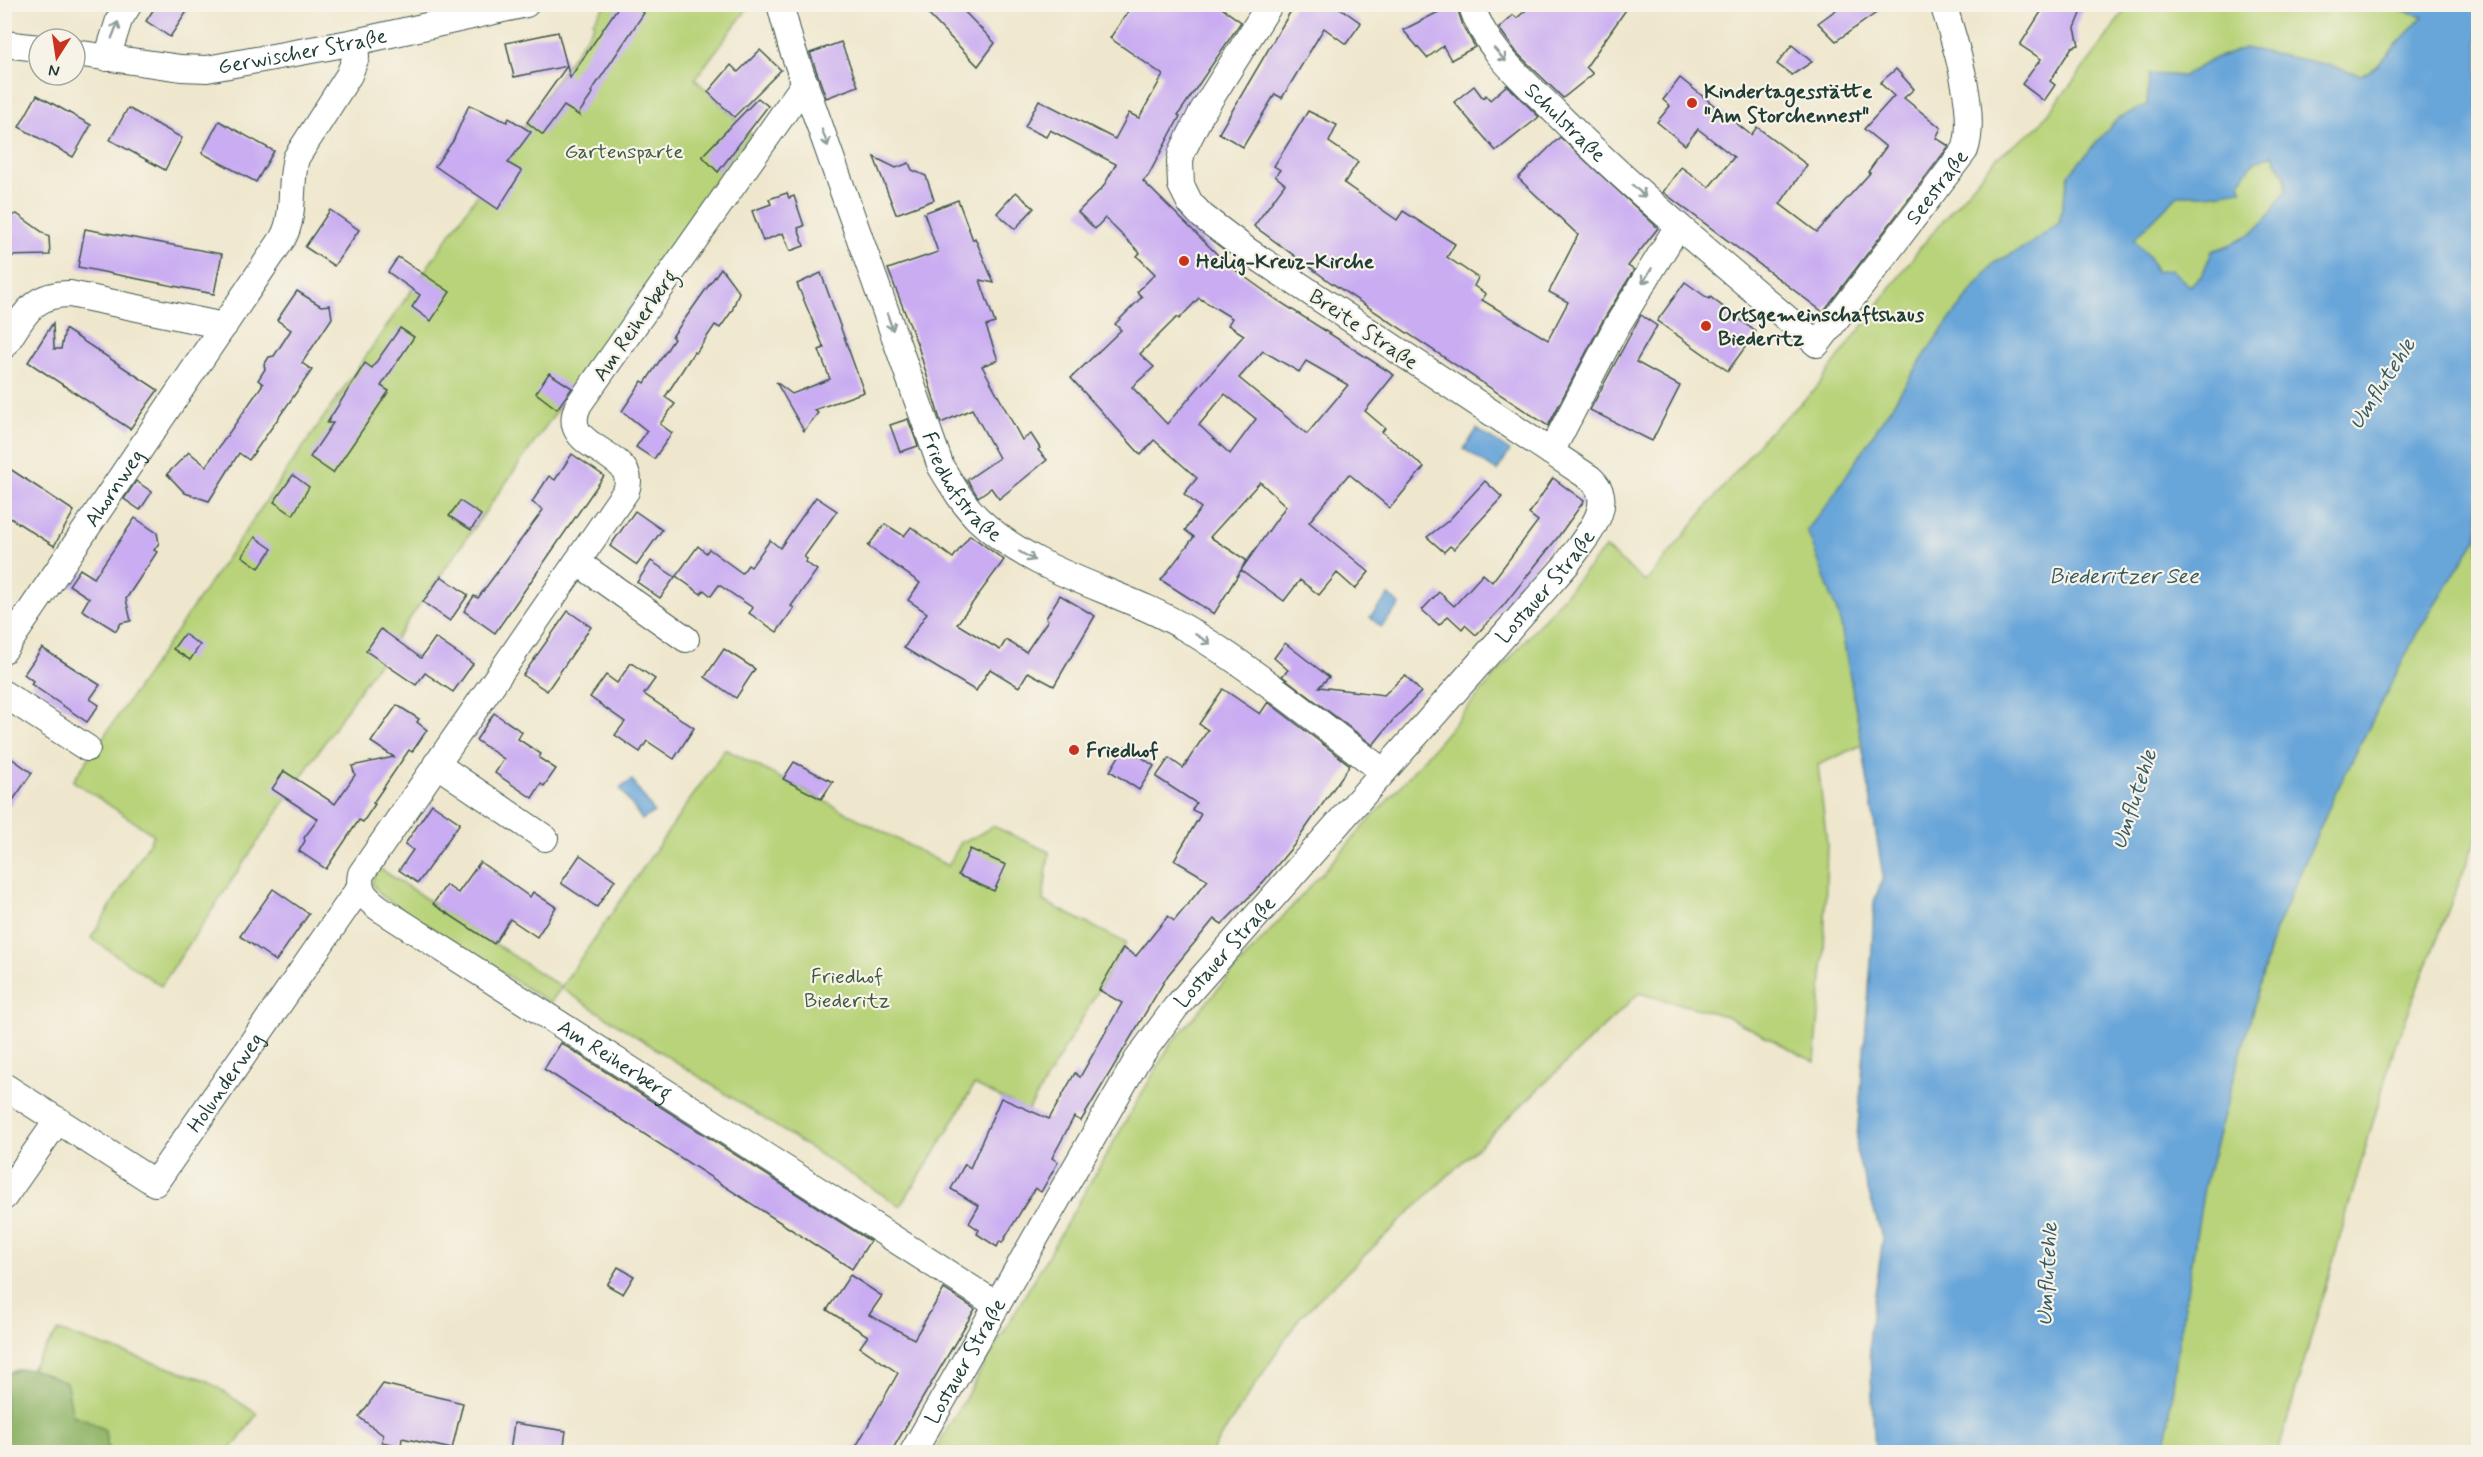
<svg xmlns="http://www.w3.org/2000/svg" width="2483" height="1457" font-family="Mynerve,sans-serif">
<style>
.green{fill:#b8d379;stroke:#6c8856;stroke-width:1.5}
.forest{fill:#92b569;stroke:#58794e;stroke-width:1.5}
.water{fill:#67a5d9;stroke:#437186;stroke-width:1.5;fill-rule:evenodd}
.building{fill:#c9acf2;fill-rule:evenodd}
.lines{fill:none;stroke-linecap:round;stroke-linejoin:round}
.minor-casing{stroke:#3e564b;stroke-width:28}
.minor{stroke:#fff;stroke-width:26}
.oneway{stroke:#8f9e9a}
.poi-dot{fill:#c8321e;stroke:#f7f3e8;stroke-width:2}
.labels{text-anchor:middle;stroke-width:4.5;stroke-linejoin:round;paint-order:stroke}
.street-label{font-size:21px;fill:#1f3d34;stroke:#f7f3e8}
.poi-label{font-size:21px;font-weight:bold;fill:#1f3d34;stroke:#f7f3e8;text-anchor:start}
.park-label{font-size:21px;fill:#3e5b42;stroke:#f7f3e8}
.water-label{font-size:22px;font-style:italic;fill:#355c66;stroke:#f7f3e8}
</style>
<rect width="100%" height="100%" fill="#f7f3e8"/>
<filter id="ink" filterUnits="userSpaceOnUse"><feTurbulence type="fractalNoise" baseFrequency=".0167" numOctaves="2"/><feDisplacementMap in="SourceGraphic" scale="12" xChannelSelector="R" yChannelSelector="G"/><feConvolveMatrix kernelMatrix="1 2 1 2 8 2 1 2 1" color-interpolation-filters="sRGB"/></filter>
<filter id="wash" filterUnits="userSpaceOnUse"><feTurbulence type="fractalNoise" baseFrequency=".008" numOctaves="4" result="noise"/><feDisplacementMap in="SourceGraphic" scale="24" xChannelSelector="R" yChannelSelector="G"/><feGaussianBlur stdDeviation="1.35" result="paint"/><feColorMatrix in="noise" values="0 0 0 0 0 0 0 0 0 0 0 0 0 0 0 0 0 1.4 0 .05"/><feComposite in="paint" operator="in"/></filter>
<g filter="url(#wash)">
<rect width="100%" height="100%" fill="#efe7cd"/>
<!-- green -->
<g class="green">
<polygon points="2382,4 2424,15 2377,66 2362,75 2324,64 2245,48 2215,58 2184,76 2150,74 2147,105 2118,118 2069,174 2059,223 2027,246 1994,263 1938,335 1829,502 1808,530 1840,620 1862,745 1818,765 1827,843 1824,954 1815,1062 1726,1016 1639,993 1300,1317 1211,1452 934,1452 1170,1045 1223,983 1396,791 1605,548 1646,582 1763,438 1815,390 1920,248 1995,159 2037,128 2099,48 2128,5"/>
<polygon points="605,5 750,5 695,79 752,135 367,679 161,986 91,938 154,835 73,781 595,24 593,22"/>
<path d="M2272 154 2285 177 2287 190C2278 199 2278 203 2271 213 2256 234 2236 244 2212 251L2203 273 2190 286 2171 270 2157 272 2149 257 2133 239 2178 195H2209L2240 181 2253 163Z"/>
<polygon points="2478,536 2478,834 2394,1049 2278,1452 2165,1452 2177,1353 2204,1187 2274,933 2333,798 2417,633"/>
<polygon points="725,749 948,866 961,842 976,836 993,826 1049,852 1043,901 1126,943 1028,1111 974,1085 937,1149 900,1206 561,988 550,1003 383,897 372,884 376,866 561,987"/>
<polygon points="58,1331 206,1380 257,1414 237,1442 226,1452 108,1452 109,1448 85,1419 73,1416 66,1382 31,1369"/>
</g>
<!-- forest -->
<polygon class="forest" points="20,1369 31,1369 66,1382 73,1416 85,1419 105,1430 108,1452 5,1452 5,1374"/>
<!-- water -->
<g class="water">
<path d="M2382 5H2478V536L2417 633 2333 798 2274 933 2204 1187 2177 1353 2165 1452H1875L1869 1334 1883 1240 1856 1151 1872 950 1874 902 1883 877 1862 745 1840 620 1807 530 1829 502 1938 335 1994 263 2027 246 2059 223 2069 174 2118 118 2147 105 2149 74 2184 76 2215 58 2245 48 2324 64 2363 75 2377 66 2423 16ZM2273 154 2285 177 2287 190C2277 200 2278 203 2271 213 2256 234 2236 244 2212 251L2203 273 2190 286 2171 270 2156 272 2149 257 2134 239 2178 195H2209L2242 190 2240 181 2253 163Z"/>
<polygon points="1477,429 1510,451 1497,471 1464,449"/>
<polygon points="1389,595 1400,605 1381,627 1370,617"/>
<polygon points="632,780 654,812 642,820 620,788"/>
</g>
<g id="blocks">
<!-- building -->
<g class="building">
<polygon points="157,4 192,4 170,37 146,21"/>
<polygon points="620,4 631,4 644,13 591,92 593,93 579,113 580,116 564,106 543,135 527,122 567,66 570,78"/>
<polygon points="942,4 957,4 995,43 978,66 925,11"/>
<path d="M1133 4H1216L1241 22 1178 115 1180 116 1148 176 1143 181 1228 265 1277 300 1394 375 1365 411 1385 428 1382 432 1424 467 1390 508 1349 474 1309 522 1369 572 1355 589 1337 573 1319 595 1300 580 1284 601 1241 570 1214 614 1161 580 1194 537 1185 530 1201 508 1184 494 1197 478 1154 440 1141 455 1071 378 1121 330 1115 324 1142 297 1137 292 1155 274 1137 256 1140 253 1105 218 1095 229 1078 212 1103 187 1116 164 1050 130 1046 137 1025 127 1039 100 1115 139 1129 113 1139 118 1163 75 1110 38ZM1199 298 1232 318 1228 325 1244 335 1167 424 1132 387 1154 367 1140 354 1177 317 1179 319ZM1263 351 1299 372 1306 361 1348 385 1307 434 1239 378ZM1225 394 1256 419 1230 454 1199 425ZM1260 482 1286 506 1241 570 1246 560 1210 537Z"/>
<polygon points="1295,4 1334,4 1361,23 1346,44 1324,28 1282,98 1275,94 1243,147 1219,133"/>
<polygon points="1454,4 1456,4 1463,26 1475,47 1451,60 1443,46 1427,58 1403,30"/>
<polygon points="1533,4 1630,4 1586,67 1593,74 1563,98 1517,53 1499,28 1513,15 1517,18"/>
<polygon points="1844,4 1889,4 1836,41 1818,23"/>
<polygon points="2046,4 2085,4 2075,28 2079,45 2072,47 2050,81 2055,85 2044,101 2022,84 2041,59 2020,45"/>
<polygon points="558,32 567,66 514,77 506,43"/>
<polygon points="841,42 858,86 826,98 810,53"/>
<polygon points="1792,45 1812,62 1792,75 1777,64"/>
<polygon points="760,50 781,70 734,117 708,92 731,65 738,72"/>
<polygon points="1896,69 1914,89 1904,98 1941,128 1936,138 1949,146 1823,312 1663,192 1681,167 1709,187 1734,157 1698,129 1685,145 1657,122 1670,106 1663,100 1680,78 1751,135 1757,127 1807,165 1780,204 1817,232 1870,173 1868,172 1886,147 1864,129 1894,96 1880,83"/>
<polygon points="1507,85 1539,117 1496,151 1454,102 1474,86 1483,98 1486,95 1490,100"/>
<polygon points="37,95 91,125 73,157 19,127"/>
<polygon points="758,98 768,106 718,172 702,156"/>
<polygon points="469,105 507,122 509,118 531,132 508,163 522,171 498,209 435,166 453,141"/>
<polygon points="128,108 182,138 165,170 110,140"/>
<polygon points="1308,111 1337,125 1329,142 1358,162 1344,183 1397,220 1403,211 1455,244 1447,257 1478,278 1474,286 1486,294 1482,300 1548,340 1568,302 1549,292 1578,235 1518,178 1560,137 1658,228 1628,266 1634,270 1602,322 1548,426 1330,282 1254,226 1285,184 1275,176 1280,170 1274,166"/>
<polygon points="219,121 274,151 256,182 202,153"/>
<polygon points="874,157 896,168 909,163 912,170 926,176 934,200 896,214"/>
<polygon points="1016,192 1034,208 1015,229 997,213"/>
<polygon points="787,193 789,198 794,196 804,226 798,228 804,246 790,251 783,233 763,241 752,211 771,204 769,199"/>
<polygon points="958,200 973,240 975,238 994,283 980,280 995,323 986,326 998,360 982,366 1022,440 1031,434 1040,448 1038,450 1047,460 999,499 991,488 978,497 967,480 999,458 972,409 941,423 918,346 888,269 938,252 924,213"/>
<polygon points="330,210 359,230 334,266 305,247"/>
<polygon points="17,214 49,237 50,255 4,256 4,217"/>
<polygon points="85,229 222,254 214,294 78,267"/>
<polygon points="398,257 450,292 431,321 412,307 420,295 388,272"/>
<polygon points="721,268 739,292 732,311 720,328 715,325 696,353 694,352 665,397 675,404 660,424 672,433 654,459 636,447 647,431 622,411 642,381 645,383 674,339 672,337"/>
<polygon points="821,273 864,392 814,410 818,413 804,431 776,382 792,394 830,379 819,350 824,348 797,284"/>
<polygon points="1685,282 1709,299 1710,297 1756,332 1728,371 1657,321"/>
<polygon points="297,291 321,306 330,305 332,318 302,363 312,370 249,460 239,453 209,501 185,493 167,474 189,452 206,466 263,384 258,380 265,369 264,365 269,357 274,356 291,330 277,320"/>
<polygon points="1641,315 1657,326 1636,362 1680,386 1652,441 1590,410"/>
<polygon points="53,323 54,349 61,349 65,329 158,390 130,429 28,362"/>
<polygon points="400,328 414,337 381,386 389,391 333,473 310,457 333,423 327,423 365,363 372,368"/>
<polygon points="549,373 572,388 557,409 536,393"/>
<polygon points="908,419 918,446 900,452 890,425"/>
<polygon points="572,454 604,476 495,633 464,611 474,596 478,598 543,510 532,502 549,476 555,480"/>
<polygon points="4,465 74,511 54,546 4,514"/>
<polygon points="293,475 309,487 293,515 274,502"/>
<polygon points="1553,478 1584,501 1558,537 1503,606 1476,635 1465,625 1462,629 1448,616 1439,625 1422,610 1439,592 1454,606 1483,574 1492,582 1538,521 1529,514"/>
<polygon points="136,481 152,492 140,510 124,499"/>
<polygon points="1485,481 1502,497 1454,549 1450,546 1444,552 1427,537 1448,521"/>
<polygon points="816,497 837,511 804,557 807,559 805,562 817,570 791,606 794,608 777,632 749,613 753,608 719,585 711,596 704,590 701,594 676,576 698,546 706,553 709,549 742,573 748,565 751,567 770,540 780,548"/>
<polygon points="460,501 481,515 471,530 449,516"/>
<polygon points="635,511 662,530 637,565 610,546"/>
<polygon points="135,518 157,533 159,543 154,550 157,552 126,599 131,621 121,623 116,631 82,610 89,598 69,585 80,569 94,578"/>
<polygon points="885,524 904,536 911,527 953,558 970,535 1004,560 957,624 1000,650 1006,640 1026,652 1048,620 1046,618 1060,595 1095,616 1054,686 1028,672 1019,687 990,669 976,691 904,648 927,613 908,600 920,583 868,546"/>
<polygon points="255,537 272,549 259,568 242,556"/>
<polygon points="651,561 675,577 660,598 637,582"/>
<polygon points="441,576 468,595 450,621 423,602"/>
<polygon points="568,611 591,627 547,691 523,675"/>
<polygon points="381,629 421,658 435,638 473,664 453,692 425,673 416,685 366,651"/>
<polygon points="184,634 200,645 190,660 173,649"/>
<polygon points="1285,643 1329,677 1319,687 1384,695 1405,675 1421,692 1393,720 1373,745 1282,676 1288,670 1274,658"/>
<polygon points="42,648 100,685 90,699 99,705 87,722 31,684 33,681 24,674"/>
<polygon points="724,649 755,669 736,698 705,677"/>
<polygon points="631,663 655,679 644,694 694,728 674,759 647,741 640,752 615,735 625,722 590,697 606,675 617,683"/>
<polygon points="1223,689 1260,714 1268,702 1350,765 1294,845 1259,887 1222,924 1214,919 1168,975 1081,1121 1074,1117 1052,1158 1058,1162 1041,1192 1035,1188 1002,1243 1000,1241 997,1247 977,1234 979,1230 969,1223 979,1206 951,1189 965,1164 970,1168 1001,1098 1049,1119 1075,1073 1080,1077 1122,1003 1099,990 1123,948 1136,956 1168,916 1174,921 1208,880 1174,860 1201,814 1192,810 1196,803 1156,777 1169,758 1183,768 1208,730 1199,724"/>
<polygon points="397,705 419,719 417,722 427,730 412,752 409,750 373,803 375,804 363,822 359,820 326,869 299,851 305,841 304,838 318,819 272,789 284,771 335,804 355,775 352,766 394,757 371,742"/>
<polygon points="494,713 522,732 518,739 541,754 539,758 556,769 544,786 541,784 532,798 495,773 504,759 476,740"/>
<polygon points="1125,746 1154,766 1139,790 1110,771"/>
<polygon points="4,753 32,773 4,813"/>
<polygon points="794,762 833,782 821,799 783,779"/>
<polygon points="432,804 460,823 418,883 399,870 413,850 405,844"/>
<polygon points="970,849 1006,865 994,891 958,875"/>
<polygon points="580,855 615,880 597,907 561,883"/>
<polygon points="480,862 530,897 533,892 556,907 537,937 510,919 494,944 433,904 446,885 458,893"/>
<polygon points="273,889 309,914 276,961 240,936"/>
<polygon points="561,1043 870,1241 852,1269 544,1069"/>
<polygon points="618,1267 634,1276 623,1294 607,1285"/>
<polygon points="850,1275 882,1296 869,1315 914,1339 944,1289 975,1309 891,1452 853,1452 898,1373 860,1347 868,1336 827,1310"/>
<polygon points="383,1384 463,1403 452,1449 402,1438 401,1446 382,1442 383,1435 359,1417"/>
<polygon points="514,1423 566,1431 563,1452 510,1452"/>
</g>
</g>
</g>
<g filter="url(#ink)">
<use href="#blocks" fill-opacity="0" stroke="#3e564b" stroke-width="1.5"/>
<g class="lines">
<defs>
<g id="minor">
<path id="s1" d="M780 4 791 45 941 467C952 485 963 504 978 519 1038 576 1118 588 1187 629 1256 670 1318 723 1383 771"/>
<path id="s2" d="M1471 4C1485 49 1522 79 1554 111 1637 194 1728 268 1817 344L1965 150C1978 113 1955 42 1943 4"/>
<polyline points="4,44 39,48"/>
<path id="s3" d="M75 53 181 68 207 69 355 42 526 4"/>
<polyline points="107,58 119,20 129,4"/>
<path id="s4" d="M805 83 579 404C554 452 642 449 626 491L361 874C357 891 367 899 379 908L997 1305"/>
<path d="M4 346C24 317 30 294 70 294L224 326"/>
<polyline points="1551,452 1615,329 1678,226"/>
<polyline points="577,562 686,639"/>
<path id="s5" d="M4 650 283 238C296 213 289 185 296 158L349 75 356 57 355 42"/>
<polyline points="4,694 87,748"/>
<polyline points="436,764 545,838"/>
<path id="s6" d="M4 1086 155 1183 360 887"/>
<polyline points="4,1197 58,1120"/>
<path id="s7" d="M913 1452 1137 1060 1176 1007 1567 564C1583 539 1620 504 1590 478L1248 251 1202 216 1190 203 1181 185 1180 161 1182 152 1202 112 1270 4"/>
</g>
</defs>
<!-- minor casing -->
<use href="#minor" class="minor-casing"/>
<!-- minor -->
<use href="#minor" class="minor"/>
</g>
<!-- one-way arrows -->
<defs><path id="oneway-shaft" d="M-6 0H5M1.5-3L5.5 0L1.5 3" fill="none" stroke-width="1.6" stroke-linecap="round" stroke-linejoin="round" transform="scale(1.5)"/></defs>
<g class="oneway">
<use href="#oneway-shaft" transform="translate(115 30) rotate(-69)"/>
<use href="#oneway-shaft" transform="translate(1500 55) rotate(48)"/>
<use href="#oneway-shaft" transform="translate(825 138) rotate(70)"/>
<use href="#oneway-shaft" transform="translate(1639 191) rotate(42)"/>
<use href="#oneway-shaft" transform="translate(1647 276) rotate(121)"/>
<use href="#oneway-shaft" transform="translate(890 322) rotate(71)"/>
<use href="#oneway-shaft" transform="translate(1027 556) rotate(30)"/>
<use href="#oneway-shaft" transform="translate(1203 639) rotate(32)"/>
</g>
</g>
<!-- markers -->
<g class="poi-dot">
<circle cx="1692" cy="103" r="6"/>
<circle cx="1184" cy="261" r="6"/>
<circle cx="1706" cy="326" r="6"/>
<circle cx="1074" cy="750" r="6"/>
</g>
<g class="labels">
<!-- street labels -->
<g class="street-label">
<text dy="7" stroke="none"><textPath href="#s3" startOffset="230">Gerwischer Straße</textPath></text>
<text dy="7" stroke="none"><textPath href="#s2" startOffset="153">Schulstraße</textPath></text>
<text dy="7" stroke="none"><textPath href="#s2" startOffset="686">Seestraße</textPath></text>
<text transform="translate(635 325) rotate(-55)" y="7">Am Reiherberg</text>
<text transform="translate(1364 329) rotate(34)" y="7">Breite Straße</text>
<text dy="7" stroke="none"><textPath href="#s1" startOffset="518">Friedhofstraße</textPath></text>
<text dy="7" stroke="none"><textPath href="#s5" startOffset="196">Ahornweg</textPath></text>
<text dy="7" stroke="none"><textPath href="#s7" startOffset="1077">Lostauer Straße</textPath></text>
<text dy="7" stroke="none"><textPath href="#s7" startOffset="591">Lostauer Straße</textPath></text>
<text dy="7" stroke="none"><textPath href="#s4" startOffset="1292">Am Reiherberg</textPath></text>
<text dy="7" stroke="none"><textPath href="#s6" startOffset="302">Holunderweg</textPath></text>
<text dy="7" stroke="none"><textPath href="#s7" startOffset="105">Lostauer Straße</textPath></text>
</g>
<!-- poi labels -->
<g class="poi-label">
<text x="1704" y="98">Kindertagesstätte<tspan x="1704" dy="24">"Am Storchennest"</tspan></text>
<text x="1196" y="268">Heilig-Kreuz-Kirche</text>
<text x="1718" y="321">Ortsgemeinschaftshaus<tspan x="1718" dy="24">Biederitz</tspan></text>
<text x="1086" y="757">Friedhof</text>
</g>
<!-- park labels -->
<g class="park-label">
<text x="624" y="158">Gartensparte</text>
<text x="847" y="983">Friedhof<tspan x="847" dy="24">Biederitz</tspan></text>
</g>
<!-- water labels -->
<g class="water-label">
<text transform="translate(2381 383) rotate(-57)" y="8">Umflutehle</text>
<text x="2124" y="583">Biederitzer See</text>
<text transform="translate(2133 799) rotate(-72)" y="8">Umflutehle</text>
<text transform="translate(2046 1274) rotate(-87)" y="8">Umflutehle</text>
</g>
</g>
<!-- margin -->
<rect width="2483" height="1457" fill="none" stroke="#f7f3e8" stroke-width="24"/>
<!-- north arrow -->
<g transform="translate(57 57) rotate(192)"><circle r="28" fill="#f7f3e8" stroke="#a1aaa0" stroke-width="1.5"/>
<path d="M0-4.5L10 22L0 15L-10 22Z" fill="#c8321e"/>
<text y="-9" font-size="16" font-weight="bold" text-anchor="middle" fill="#1f3d34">N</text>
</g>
</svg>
